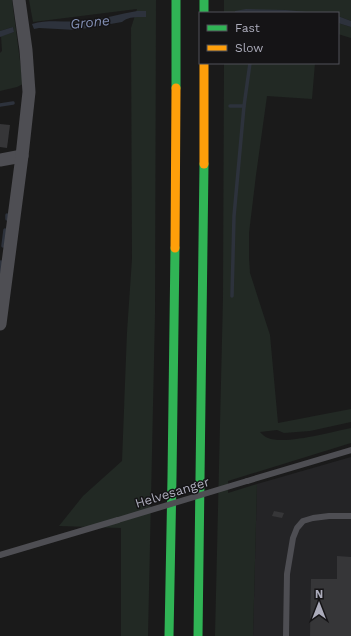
<svg xmlns="http://www.w3.org/2000/svg" width="351" height="636" font-family="'Work Sans',sans-serif">
<style>
.built{fill:#242426}
.green{fill:#222924}
.water{fill:#2d323c}
.lines{fill:none;stroke-linecap:round;stroke-linejoin:round}
.stream{stroke:#2d323c;stroke-width:3.5}
.building{fill:#363638}
.lane{stroke:#4e4e53;stroke-width:6}
.street{stroke:#4e4e53;stroke-width:13}
.fast{stroke:#30b455;stroke-width:9}
.slow{stroke:#ff9f0a;stroke-width:9}
.lane-bridge{stroke:#4e4e53;stroke-width:6}
.labels{text-anchor:middle;stroke-width:3;stroke-linejoin:round;paint-order:stroke}
.street-label{font-size:13px;fill:#acacbb;stroke:#151416}
.water-label{font-size:14px;font-style:italic;fill:#8390b5;stroke:#151416}
</style>
<rect width="100%" height="100%" fill="#1a1a1a"/>
<!-- built -->
<polygon class="built" points="351,457 351,636 253,636 257,484"/>
<!-- green -->
<g class="green">
<polygon points="0,0 12,0 23,84 17,87 0,91 0,53 2,51 1,36 14,32 13,27 0,31"/>
<polygon points="29,0 156,0 155,314 148,636 121,636 121,528 59,526 83,496 122,461 127,332 132,259 131,28 137,9 33,22"/>
<polygon points="224,0 351,0 351,21 338,16 338,13 224,13"/>
<polygon points="338,23 351,27 351,38 338,34"/>
<path d="M224 63H315L312 99 267 96 256 175 249 233V258L250 273 270 335 278 423 351 409V422L310 431 284 433 277 430 260 432C262 434 265 437 268 438 285 445 331 432 351 428V443L228 481V493L257 484 253 636H215L223 297Z"/>
</g>
<!-- water -->
<g class="water">
<polygon points="246,9 286,10 317,13 235,13 235,11"/>
<path d="M137 11H146V17C138 17 129 16 122 22L76 30 39 28 34 29 32 24C49 19 67 23 85 21 102 19 120 14 137 11Z"/>
<polygon points="338,16 351,21 351,27 338,23"/>
<polygon points="13,27 14,32 0,37 0,31"/>
</g>
<g class="lines">
<!-- stream -->
<g class="stream">
<polyline points="0,105 13,103"/>
<polyline points="230,106 244,106"/>
<polyline points="7,219 7,215"/>
<polyline points="3,246 5,230"/>
<polyline points="0,273 1,262"/>
<polyline points="232,296 234,216 244,106 250,63"/>
</g>
</g>
<!-- building -->
<g class="building">
<polygon points="0,124 10,125 7,148 0,147"/>
<polygon points="274,511 284,513 282,518 272,516"/>
<polygon points="337,556 351,557 351,636 310,636 311,579 337,579"/>
</g>
<g class="lines">
<!-- lane -->
<g class="lane">
<polyline points="247,481 351,450"/>
<polyline points="0,555 118,520"/>
<polyline points="286,636 287,574 293,538 297,528 303,521 313,518 329,516 351,516"/>
</g>
<!-- street -->
<g class="street">
<polyline points="0,160 22,156"/>
<polyline points="0,324 22,156 29,92 26,50 19,0"/>
</g>
<!-- fast -->
<g class="fast">
<polyline points="204,0 204,13"/>
<polyline points="176,88 176,0"/>
<polyline points="169,636 172,477 175,248"/>
<polyline points="198,636 204,164"/>
</g>
<!-- slow -->
<g class="slow">
<polyline points="204,164 204,63"/>
<polyline points="175,248 176,88"/>
</g>
<!-- lane-bridge -->
<polyline class="lane-bridge" points="118,520 247,481"/>
</g>
<g class="labels">
<!-- street labels -->
<g class="street-label">
<text transform="translate(172 492) rotate(-17)" y="5">Helvesanger</text>
</g>
<!-- water labels -->
<g class="water-label">
<text transform="translate(90 22) rotate(-6)" y="5">Grone</text>
</g>
</g>
<!-- legend -->
<rect x="199" y="12" width="140" height="52" fill="#151416" stroke="#515158"/>
<rect x="207" y="25" width="20" height="6" fill="#30b455" stroke="#515158"/>
<text x="235" y="32" font-size="12" fill="#acacbb">Fast</text>
<rect x="207" y="45" width="20" height="6" fill="#ff9f0a" stroke="#515158"/>
<text x="235" y="52" font-size="12" fill="#acacbb">Slow</text>
<!-- north arrow -->
<g transform="translate(319 604)" stroke="#151416" stroke-width="3" paint-order="stroke">
<path d="M0-3L7 15L0 10L-7 15Z" fill="#acacbb"/>
<text y="-6" font-size="11" font-weight="bold" text-anchor="middle" fill="#acacbb">N</text>
</g>
</svg>
